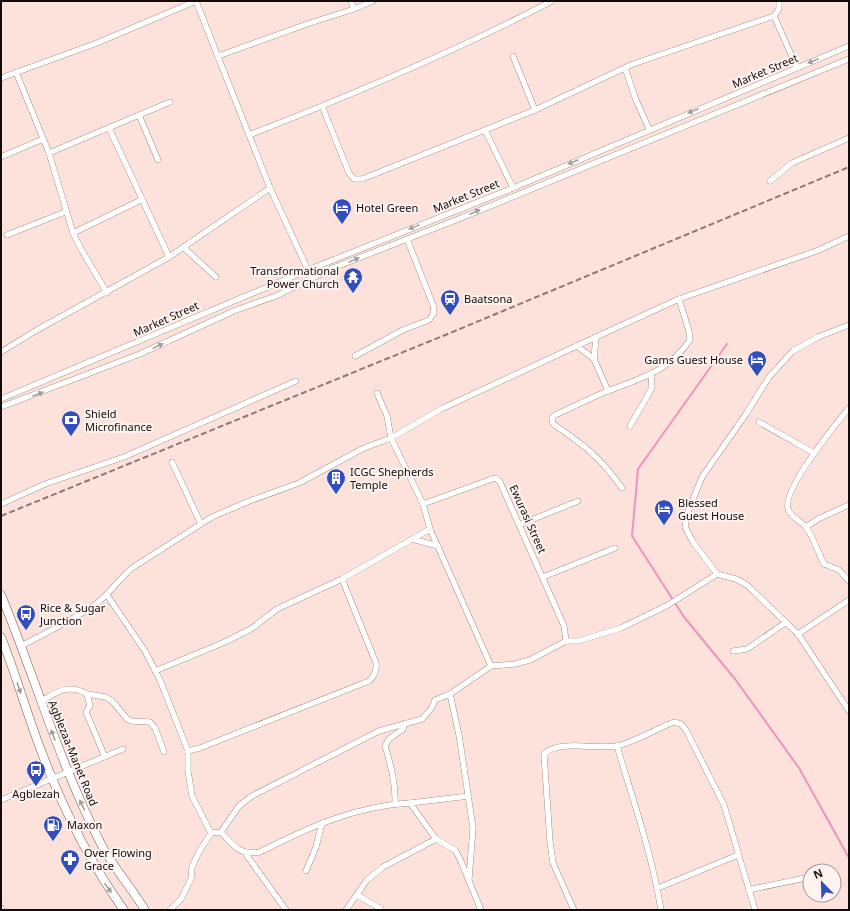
<svg xmlns="http://www.w3.org/2000/svg" width="850" height="911" font-family="'Noto Sans',sans-serif">
<style>
.lines{fill:none;stroke-linecap:round;stroke-linejoin:round}
.stream{stroke:#e995c3;stroke-width:2}
.street-casing{stroke:#745f58;stroke-width:6}
.secondary-casing{stroke:#745f58;stroke-width:9}
.street{stroke:#fff;stroke-width:5.5}
.secondary{stroke:#fff;stroke-width:8}
.rail{stroke:#8a7974;stroke-width:2;stroke-dasharray:6 3;stroke-linecap:butt}
.oneway{fill:#a19e9d}
.labels{text-anchor:middle;stroke-width:4;stroke-linejoin:round;paint-order:stroke}
.street-label{font-size:11px;fill:#140c0a;stroke:#fdf3f0}
.poi-label{font-size:11px;fill:#140c0a;stroke:#fdf3f0;text-anchor:start}
</style>
<rect width="100%" height="100%" fill="#fce2da"/>
<g class="lines">
<!-- stream -->
<polyline class="stream" points="727,344 638,469 632,536 684,617 735,679 799,768 849,858"/>
<defs>
<g id="street">
<polyline points="196,1 270,188 308,270"/>
<polyline points="351,1 354,9"/>
<polyline points="774,16 797,68"/>
<polyline points="218,56 310,23 354,9 373,1"/>
<polyline points="513,56 535,110"/>
<polyline points="625,68 636,100 649,129"/>
<polyline points="16,72 49,153 73,233 81,249 107,293"/>
<polyline points="1,78 97,43 196,1"/>
<polyline points="322,106 349,173 354,179 362,179 535,110 633,64 774,16 779,9 779,1"/>
<polyline points="139,115 158,160"/>
<polyline points="109,128 169,257"/>
<polyline points="485,130 513,188"/>
<path d="M249 135C352 95 454 52 552 1"/>
<polyline points="49,153 170,102"/>
<polyline points="1,157 43,139"/>
<polyline points="770,181 792,163 849,138"/>
<polyline points="73,233 141,200"/>
<polyline points="7,235 65,212"/>
<polyline points="183,247 216,277"/>
<polyline points="849,325 818,337 793,351 769,377 746,414 702,477 687,514 685,527 693,542 717,574 736,579 747,585 798,634 849,711"/>
<polyline points="596,337 594,359 608,391"/>
<polyline points="577,346 594,359"/>
<polyline points="1,352 37,330 169,257 270,188"/>
<polyline points="355,356 403,330 429,320 434,313 433,305 407,239"/>
<polyline points="377,393 387,416 391,438 423,504 430,529 491,666"/>
<polyline points="1,399 308,270 513,188 849,46"/>
<polyline points="1,407 140,354 236,310 276,296 333,268 461,218 849,59"/>
<path d="M849 408C837 423 778 494 789 511 792 517 800 521 805 526 811 532 819 554 824 564L839 570 849 581"/>
<polyline points="759,422 814,453"/>
<polyline points="630,426 652,388 651,375"/>
<polyline points="172,462 201,524"/>
<path d="M622 488C601 458 583 444 553 424L552 418 555 415C573 407 590 398 608 391 641 378 668 372 690 340L689 331 679 299"/>
<polyline points="1,504 45,484 124,457 296,381"/>
<polyline points="423,504 492,479 496,478 500,482 564,626 566,641"/>
<polyline points="519,525 578,501"/>
<polyline points="806,527 818,519 849,505"/>
<polyline points="412,539 438,546"/>
<polyline points="543,577 615,548"/>
<polyline points="107,595 145,651 160,680 188,751 188,771 192,796 211,833 199,852 192,867 191,879 181,899 170,910"/>
<polyline points="798,634 849,600"/>
<path d="M21 646C47 632 74 620 97 603 110 593 119 579 132 568L212 517 247 502 299 483 364 448 391 438 441 409 596 337 679 299 819 250 849 236"/>
<polyline points="733,651 747,649 785,623"/>
<polyline points="155,671 225,642 251,629 277,609 342,579 430,529"/>
<polyline points="87,694 106,697 114,703 127,719 131,721 150,722 155,728 164,752"/>
<polyline points="450,694 459,735 473,828 469,879"/>
<path d="M41 701C58 692 68 683 87 694L90 706 86 712 105 757"/>
<path d="M617 746C633 800 652 854 661 910"/>
<path d="M188 751 200 748 369 681C375 676 377 671 376 663L342 579"/>
<polyline points="1,800 123,749"/>
<polyline points="410,803 469,796"/>
<path d="M395 804C396 784 391 765 385 746L389 739 403 729 405 723"/>
<path d="M221 832C233 845 240 856 260 852 307 828 355 806 410 803L436 839 455 850 460 859 481 910"/>
<polyline points="211,833 221,832 239,806 252,796 379,731 422,719 431,709 435,700 450,694 491,666 515,664 530,660 566,641 578,641 621,628 668,605 717,574"/>
<polyline points="245,853 286,910"/>
<polyline points="306,871 316,847 322,823"/>
<polyline points="658,888 738,855"/>
<polyline points="748,890 810,877"/>
<polyline points="357,895 381,909"/>
<polyline points="1,908 2,910"/>
<polyline points="346,910 367,880 383,867 436,839"/>
<path d="M574 910 553 863 550 842 544 754C559 739 597 750 617 746 632 743 658 728 674 722L681 724 686 730 724 805 755 910"/>
</g>
<g id="secondary">
<path d="M1 595C35 677 59 762 100 842 112 866 131 887 145 910"/>
<path d="M1 637C12 664 20 691 29 717 52 785 82 852 124 910"/>
</g>
</defs>
<!-- street casing -->
<use href="#street" class="street-casing"/>
<!-- secondary casing -->
<use href="#secondary" class="secondary-casing"/>
<!-- street -->
<use href="#street" class="street"/>
<!-- secondary -->
<use href="#secondary" class="secondary"/>
<!-- rail -->
<polyline class="rail" points="1,516 450,333 849,167"/>
</g>
<!-- one-way arrows -->
<defs><path id="oneway-solid" d="M-6-.8H1V-3.2L6.5 0L1 3.2V.8H-6Z"/></defs>
<g class="oneway">
<use href="#oneway-solid" transform="translate(813 61) rotate(157)"/>
<use href="#oneway-solid" transform="translate(693 111) rotate(158)"/>
<use href="#oneway-solid" transform="translate(573 162) rotate(157)"/>
<use href="#oneway-solid" transform="translate(475 212) rotate(-24)"/>
<use href="#oneway-solid" transform="translate(414 227) rotate(158)"/>
<use href="#oneway-solid" transform="translate(354 260) rotate(-22)"/>
<use href="#oneway-solid" transform="translate(158 346) rotate(-26)"/>
<use href="#oneway-solid" transform="translate(38 394) rotate(-21)"/>
<use href="#oneway-solid" transform="translate(19 688) rotate(72)"/>
<use href="#oneway-solid" transform="translate(53 735) rotate(-110)"/>
<use href="#oneway-solid" transform="translate(82 805) rotate(-115)"/>
<use href="#oneway-solid" transform="translate(108 888) rotate(54)"/>
</g>
<!-- icons -->
<defs>
<symbol id="hotel-pin" viewBox="-11 -11 22 30"><path d="M0 17L-7.5 6A9.5 9.5 0 1 1 7.5 6Z" fill="#324dbe" stroke="#fdf3f0"/><path d="M-6-4.5h1.5V1H6V5H4.5V3h-9V5H-6ZM-4 0a1.8 1.8 0 1 1 3.6 0ZM.5 0V-2.5h3Q6-2.5 6 0Z" fill="#fff"/></symbol>
<symbol id="temple-pin" viewBox="-11 -11 22 30"><path d="M0 17L-7.5 6A9.5 9.5 0 1 1 7.5 6Z" fill="#324dbe" stroke="#fdf3f0"/><path d="M0-6L5-2H3V0L6.5 2.5H4V6H1.5V3h-3V6H-4V2.5H-6.5L-3 0V-2H-5Z" fill="#fff"/></symbol>
<symbol id="station-pin" viewBox="-11 -11 22 30"><path d="M0 17L-7.5 6A9.5 9.5 0 1 1 7.5 6Z" fill="#324dbe" stroke="#fdf3f0"/><path d="M-3-6H3Q5-6 5-4V2Q5 4 3 4L4.5 6H3L1.5 4h-3L-3 6H-4.5L-3 4Q-5 4-5 2V-4Q-5-6-3-6ZM-3.5-4v3h7v-3ZM-3.5 1v1.5H-2V1ZM2 1v1.5H3.5V1Z" fill="#fff"/></symbol>
<symbol id="bank-pin" viewBox="-11 -11 22 30"><path d="M0 17L-7.5 6A9.5 9.5 0 1 1 7.5 6Z" fill="#324dbe" stroke="#fdf3f0"/><path d="M-6-4H6V4H-6ZM0-2.3a2.3 2.3 0 1 0 0 4.6a2.3 2.3 0 1 0 0-4.6Z" fill="#fff"/></symbol>
<symbol id="building-pin" viewBox="-11 -11 22 30"><path d="M0 17L-7.5 6A9.5 9.5 0 1 1 7.5 6Z" fill="#324dbe" stroke="#fdf3f0"/><path d="M-4-6H4V6H1V3H-1V6H-4ZM-2.5-4.3h1.7v1.8h-1.7ZM.8-4.3h1.7v1.8H.8ZM-2.5-1h1.7V.8h-1.7ZM.8-1h1.7V.8H.8Z" fill="#fff"/></symbol>
<symbol id="bus-pin" viewBox="-11 -11 22 30"><path d="M0 17L-7.5 6A9.5 9.5 0 1 1 7.5 6Z" fill="#324dbe" stroke="#fdf3f0"/><path d="M-5-6H5V4H4V6H2V4H-2V6H-4V4H-5ZM-3.5-4V0h7V-4ZM-3.5 1.2v1.5H-2V1.2ZM2 1.2v1.5H3.5V1.2Z" fill="#fff"/></symbol>
<symbol id="fuel-pin" viewBox="-11 -11 22 30"><path d="M0 17L-7.5 6A9.5 9.5 0 1 1 7.5 6Z" fill="#324dbe" stroke="#fdf3f0"/><path d="M-5.5-6h7V0h2V4h1.3V-2.5L3-4.5l.8-.8L6-3V5H2.5V1h-1V6h-7ZM-4.2-4.7v3.2H.2V-4.7Z" fill="#fff"/></symbol>
<symbol id="pharmacy-pin" viewBox="-11 -11 22 30"><path d="M0 17L-7.5 6A9.5 9.5 0 1 1 7.5 6Z" fill="#324dbe" stroke="#fdf3f0"/><path d="M-2-6h4v4h4v4h-4v4h-4v-4h-4v-4h4Z" fill="#fff"/></symbol>
</defs>
<g fill-rule="evenodd">
<use href="#hotel-pin" x="331" y="197" width="22" height="30"/>
<use href="#temple-pin" x="342" y="266" width="22" height="30"/>
<use href="#station-pin" x="439" y="288" width="22" height="30"/>
<use href="#hotel-pin" x="746" y="349" width="22" height="30"/>
<use href="#bank-pin" x="60" y="409" width="22" height="30"/>
<use href="#building-pin" x="325" y="467" width="22" height="30"/>
<use href="#hotel-pin" x="653" y="498" width="22" height="30"/>
<use href="#bus-pin" x="15" y="603" width="22" height="30"/>
<use href="#bus-pin" x="25" y="759" width="22" height="30"/>
<use href="#fuel-pin" x="42" y="814" width="22" height="30"/>
<use href="#pharmacy-pin" x="59" y="848" width="22" height="30"/>
</g>
<g class="labels">
<!-- street labels -->
<g class="street-label">
<text transform="translate(765 71) rotate(-23)" y="4">Market Street</text>
<text transform="translate(466 196) rotate(-22)" y="4">Market Street</text>
<text transform="translate(166 319) rotate(-24)" y="4">Market Street</text>
<text transform="translate(528 519) rotate(66)" y="4">Ewurasi Street</text>
<text transform="translate(73 753) rotate(68)" y="4">Agblezaa-Manet Road</text>
</g>
<!-- poi labels -->
<g class="poi-label">
<text x="356" y="212">Hotel Green</text>
<text x="339" y="275" text-anchor="end">Transformational<tspan x="339" dy="13">Power Church</tspan></text>
<text x="464" y="303">Baatsona</text>
<text x="743" y="364" text-anchor="end">Gams Guest House</text>
<text x="85" y="418">Shield<tspan x="85" dy="13">Microfinance</tspan></text>
<text x="350" y="476">ICGC Shepherds<tspan x="350" dy="13">Temple</tspan></text>
<text x="678" y="507">Blessed<tspan x="678" dy="13">Guest House</tspan></text>
<text x="40" y="612">Rice &amp; Sugar<tspan x="40" dy="13">Junction</tspan></text>
<text x="36" y="798" text-anchor="middle">Agblezah</text>
<text x="67" y="829">Maxon</text>
<text x="84" y="857">Over Flowing<tspan x="84" dy="13">Grace</tspan></text>
</g>
</g>
<!-- border -->
<rect width="850" height="911" fill="none" stroke="#140c0a" stroke-width="4"/>
<!-- north arrow -->
<g transform="translate(822 883) rotate(337)"><circle r="19" fill="#fdf3f0" stroke="#a09794"/>
<path d="M0-3L7 15L0 10L-7 15Z" fill="#324dbe"/>
<text y="-6" font-size="11" font-weight="bold" text-anchor="middle" fill="#140c0a">N</text>
</g>
</svg>
